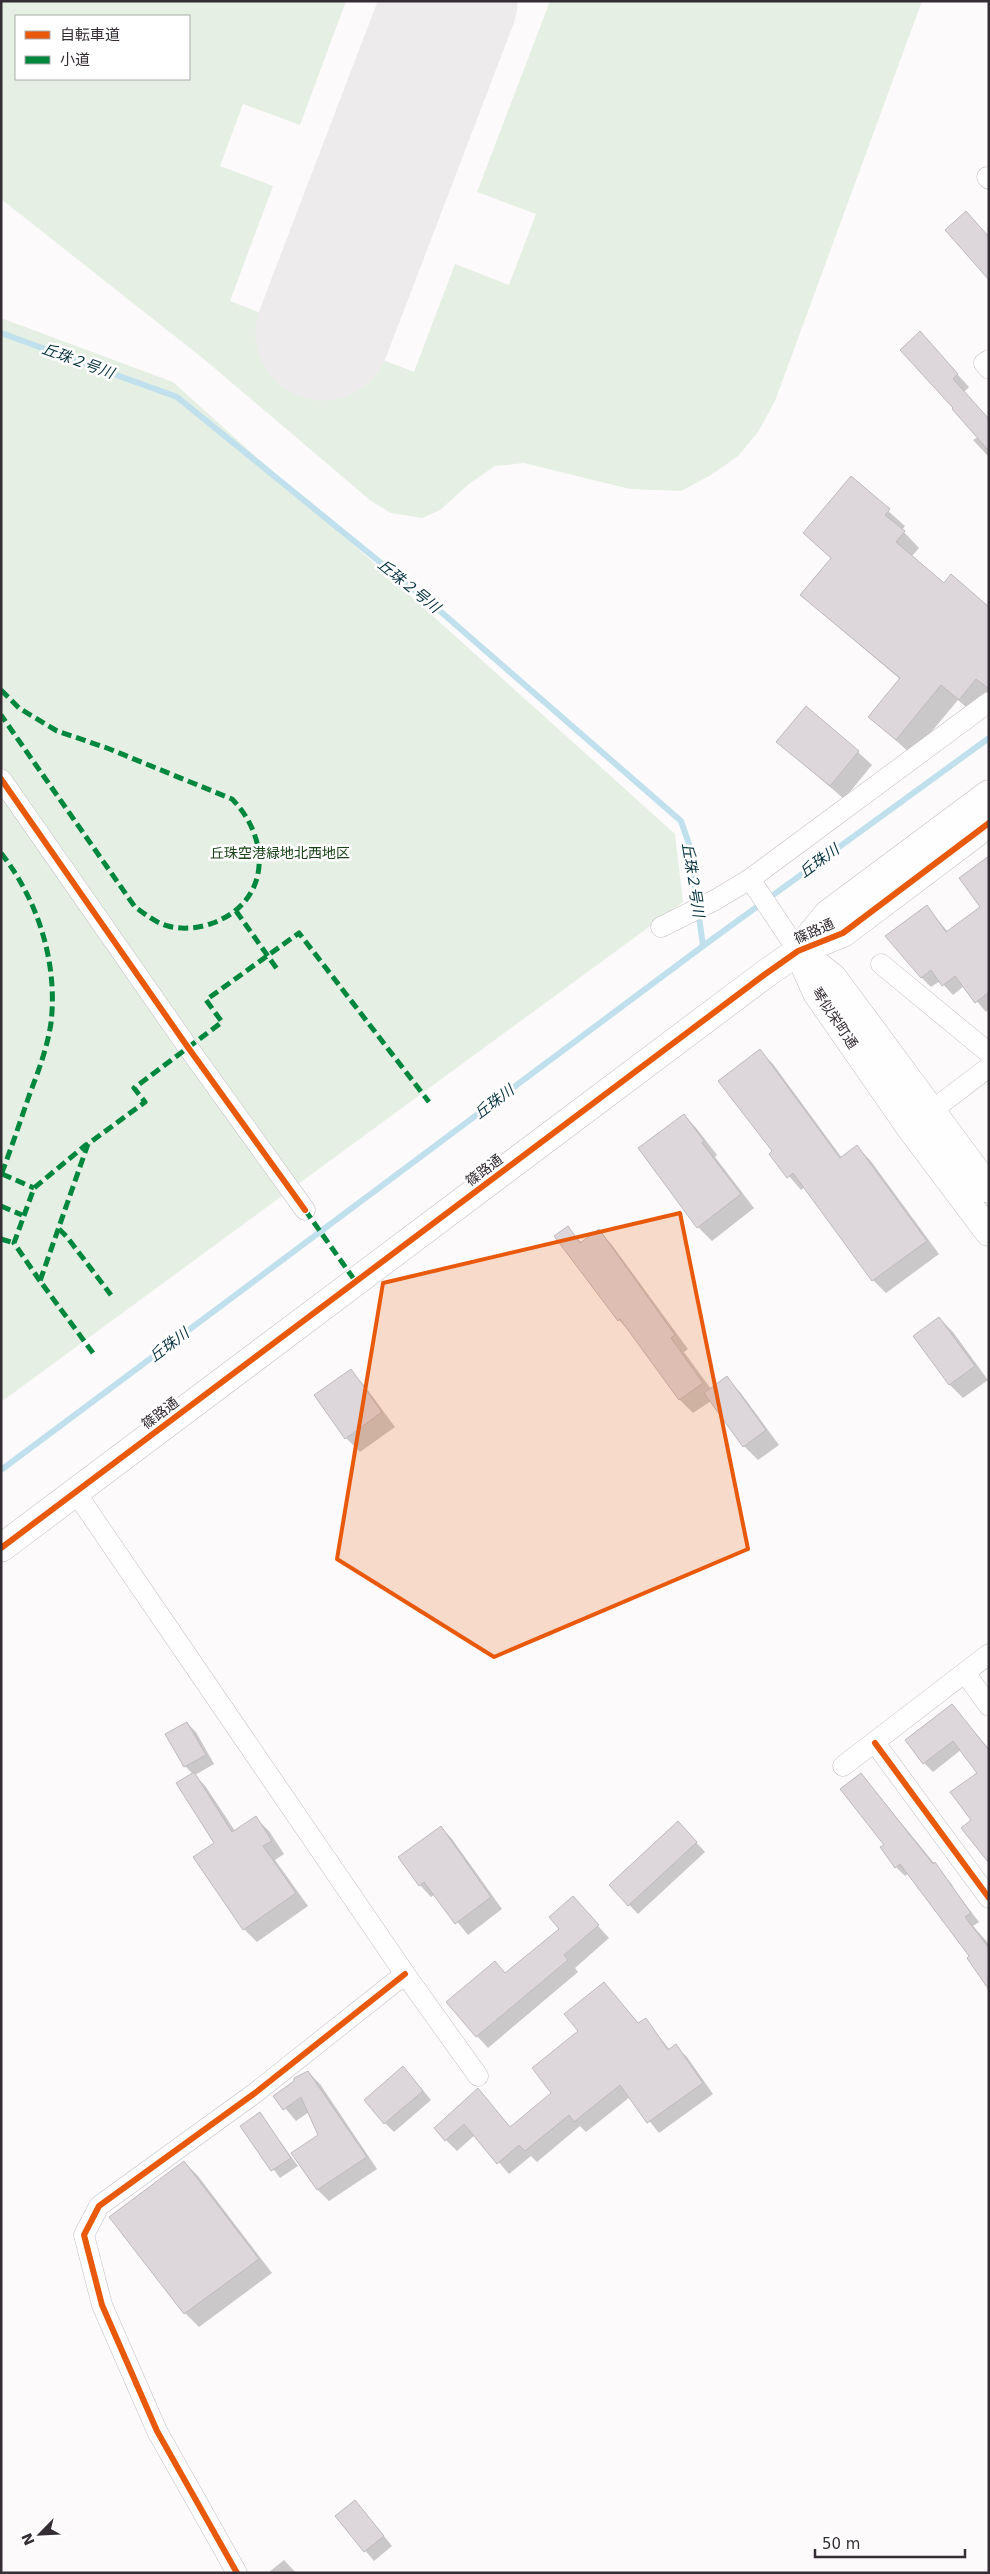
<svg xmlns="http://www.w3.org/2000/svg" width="990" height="2574" font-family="'DejaVu Sans','Noto Sans JP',sans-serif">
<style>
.green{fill:#e5efe3;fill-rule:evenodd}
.shadow{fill:#0003}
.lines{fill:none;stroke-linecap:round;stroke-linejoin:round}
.stream{stroke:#bfe0ec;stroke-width:6}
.runway{stroke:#eeebec;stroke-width:135}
.building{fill:#ddd7dc;stroke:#bebabd}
.street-casing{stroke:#c3bec2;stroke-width:21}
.secondary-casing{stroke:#c3bec2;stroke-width:29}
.street{stroke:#fffeff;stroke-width:20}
.secondary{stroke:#fffeff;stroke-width:28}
.quiet{stroke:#00873e;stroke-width:5;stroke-dasharray:10 5;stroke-linecap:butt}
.cycleway-casing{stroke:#fff;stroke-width:9}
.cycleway{stroke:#e8590c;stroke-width:6}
.marked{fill:#e8590c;fill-opacity:0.2;stroke:#e8590c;stroke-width:4;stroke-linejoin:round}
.labels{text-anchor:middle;stroke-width:5;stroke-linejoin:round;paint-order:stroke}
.park-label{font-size:14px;fill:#1a4317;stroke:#fff}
.street-label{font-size:14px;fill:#352d34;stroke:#fff}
.water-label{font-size:15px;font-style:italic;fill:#083441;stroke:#fff}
</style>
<rect width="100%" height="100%" fill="#fdfafc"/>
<!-- green -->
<g class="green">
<path d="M1 1H346L300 125 243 104 220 166 273 186 230 301 414 372 455 264 509 285 536 214 477 192 550 1H922L775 401 758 432 738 456 711 475 681 491 630 489 524 463 495 466 469 484 440 510 422 518 391 513 371 501 205 360 1 199ZM16 16H189V79H16Z"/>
<polygon points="1,318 173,382 675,834 683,902 1,1402"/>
</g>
<!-- shadow -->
<g class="shadow">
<polygon points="920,333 969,387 964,392 989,420 989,457 973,440 978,437 955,408"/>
<polygon points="851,478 905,526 902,530 919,548 911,557 944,585 989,608 989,698 975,715 958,700 912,755 870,717 901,680 801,595 832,559 804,533"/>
<polygon points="778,742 858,752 872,765 844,799"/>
<polygon points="989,857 989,1009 986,1012 964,986 953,995 940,981 931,987 921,977 927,907 948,932 982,907"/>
<polygon points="760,1051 773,1064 842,1158 857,1147 870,1160 939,1254 886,1293 873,1280 805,1187 801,1190 770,1154 773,1152"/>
<polygon points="684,1115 697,1129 717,1155 715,1157 754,1208 712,1241 698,1227"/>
<polygon points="567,1228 582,1243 599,1231 612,1245 688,1349 684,1352 711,1389 726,1378 740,1392 779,1445 758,1460 744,1446 711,1401 693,1413 680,1400 633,1335 619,1320 556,1236"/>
<polygon points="939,1318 953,1332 988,1380 963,1398 950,1385 914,1336"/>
<polygon points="351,1371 364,1385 395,1427 360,1452 346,1438 316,1396"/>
<polygon points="952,1706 989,1749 989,1864 963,1828 973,1821 979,1773 962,1749 933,1772 924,1763"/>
<polygon points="187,1723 196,1732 214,1764 195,1775 206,1787 235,1831 256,1818 269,1831 284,1854 275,1860 308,1906 257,1942 244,1929 193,1774 185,1766 167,1734"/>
<polygon points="861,1774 953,1886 952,1887 979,1922 973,1926 989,1944 989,1985 971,1957 908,1873 905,1876 896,1867 885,1845"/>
<polygon points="441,1827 452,1839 502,1909 468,1935 435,1894 431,1897 420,1885"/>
<polygon points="687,1832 705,1852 638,1914 611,1886"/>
<polygon points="573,1898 609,1938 575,1968 578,1972 488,2048 477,2036 495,1963 506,1974 560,1929"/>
<polygon points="603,1984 639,2024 645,2019 670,2050 675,2046 687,2057 713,2094 659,2133 630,2097 586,2132 580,2126 537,2162 531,2156 509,2174 475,2135 457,2151 446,2140 478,2090 511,2128 553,2093"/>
<polygon points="308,2072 320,2084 377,2169 329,2201 318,2190 293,2153 319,2135 309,2112 296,2121 275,2096"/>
<polygon points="412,2077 431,2100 394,2132 385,2123"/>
<polygon points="260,2114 298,2166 280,2178 242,2127"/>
<polygon points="184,2162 198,2176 272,2273 199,2327 185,2313 111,2217"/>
<polygon points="364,2511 392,2546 374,2561 336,2516"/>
<polygon points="284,2560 296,2573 268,2573"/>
</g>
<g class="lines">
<!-- stream -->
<g class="stream">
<polyline points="1,333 177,397 440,611 681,821 689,844 703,946"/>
<polyline points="1,1470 703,946 989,738"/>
</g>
<!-- runway -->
<polyline class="runway" points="323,333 450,1"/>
</g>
<!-- building -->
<g class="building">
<polygon points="966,211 989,237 989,280 945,230"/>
<polygon points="920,331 958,374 953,379 989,419 989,451 952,409 953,408 900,350"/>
<polygon points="851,476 890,509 885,515 905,531 896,542 944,583 951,574 989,607 989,689 976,679 959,700 941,685 896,740 868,717 900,678 800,595 831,558 803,533"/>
<polygon points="806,706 859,751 830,786 776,742"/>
<polygon points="989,856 989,992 975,1003 955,976 942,986 931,970 921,978 885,936 927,905 946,932 980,907 959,878"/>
<polygon points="760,1049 840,1158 857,1145 927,1241 872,1281 793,1173 787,1178 769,1154 772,1151 718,1081"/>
<polygon points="684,1114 704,1141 702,1143 741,1194 697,1228 638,1148"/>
<polygon points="568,1226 580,1243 599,1229 675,1335 671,1338 703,1383 679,1400 620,1319 618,1321 554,1236"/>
<polygon points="939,1317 975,1366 949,1385 913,1336"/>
<polygon points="351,1369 382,1412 345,1439 314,1395"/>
<polygon points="727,1376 766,1430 743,1447 704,1393"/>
<polygon points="952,1704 989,1750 989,1863 961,1828 971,1820 950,1792 977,1773 953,1741 923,1764 905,1740"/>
<polygon points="187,1722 206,1755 184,1767 165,1734"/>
<polygon points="194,1772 232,1832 256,1816 272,1841 263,1846 296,1893 243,1930 193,1857 214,1843 176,1783"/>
<polygon points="861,1773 933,1864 935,1862 971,1913 965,1917 989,1948 989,1990 967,1958 969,1956 900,1864 895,1868 880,1847 884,1845 840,1789"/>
<polygon points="678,1821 697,1842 628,1906 609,1885"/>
<polygon points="441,1826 491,1897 455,1924 424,1882 419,1886 398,1857"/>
<polygon points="573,1896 599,1925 564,1955 568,1960 476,2037 446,2002 495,1961 505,1973 559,1929 549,1917"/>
<polygon points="604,1982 638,2023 646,2018 668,2050 676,2044 703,2083 647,2123 620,2085 574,2122 569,2115 525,2151 519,2145 497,2164 464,2124 445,2141 434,2128 478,2088 510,2127 551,2093 532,2068 578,2031 564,2014"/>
<polygon points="403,2066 423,2091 384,2124 364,2100"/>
<polygon points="308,2071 367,2157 317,2190 291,2153 318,2135 301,2097 283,2110 273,2096 294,2081 294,2078"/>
<polygon points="260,2112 291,2158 271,2171 240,2126"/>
<polygon points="184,2161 259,2259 184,2314 109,2217"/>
<polygon points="355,2500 384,2536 364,2552 335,2516"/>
</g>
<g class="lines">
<defs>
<g id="street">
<polyline points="987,177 989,179"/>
<polyline points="989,360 984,363 989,369"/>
<polyline points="1,779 187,1046 305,1210"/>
<polyline points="661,927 715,900 750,879"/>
<polyline points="798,951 750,879 989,702"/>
<polyline points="881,964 989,1053"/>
<polyline points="922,1118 989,1067"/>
<polyline points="76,1493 405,1974 478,2076"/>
<polyline points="965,1673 989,1706"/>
<polyline points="875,1743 989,1898"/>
<polyline points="843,1766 989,1654"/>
<polyline points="237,2573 157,2431 102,2305 84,2235 99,2206 255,2093 405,1974"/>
</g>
<g id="secondary">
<polyline points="800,948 828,914 989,794"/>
<polyline points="798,951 817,993 910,1127 989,1232"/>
<polyline points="801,953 833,978 989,1189"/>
<polyline points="1,1548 764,975 798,951 843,933 989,823"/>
</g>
</defs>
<!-- street casing -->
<use href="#street" class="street-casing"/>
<!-- secondary casing -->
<use href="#secondary" class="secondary-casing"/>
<!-- street -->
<use href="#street" class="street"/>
<!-- secondary -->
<use href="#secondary" class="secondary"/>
<!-- quiet -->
<g class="quiet">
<path d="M1 690 19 708 57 731 107 748 232 799C271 839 271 901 213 923 200 928 182 930 168 926 156 923 145 914 135 907L1 715"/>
<path d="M1 853C38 900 58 963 51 1023 47 1049 38 1072 29 1096 20 1122 11 1149 1 1175"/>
<polyline points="236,911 277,969"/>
<polyline points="2,1174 34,1188"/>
<polyline points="1,1206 22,1215"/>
<polyline points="305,1210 356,1282"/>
<polyline points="59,1229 67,1237 111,1295"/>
<polyline points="1,1239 14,1243"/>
<polyline points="40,1281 14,1243 34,1188 87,1144"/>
<polyline points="93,1353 40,1281 88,1144 145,1102 134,1088 222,1022 206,1000 299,933 429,1102"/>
</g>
<defs>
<g id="cycleway">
<polyline points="1,779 187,1046 305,1210"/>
<polyline points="1,1548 764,975 798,951 843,933 989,823"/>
<polyline points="875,1743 989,1898"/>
<polyline points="237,2573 157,2431 102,2305 84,2235 99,2206 255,2093 405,1974"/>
</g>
</defs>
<!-- cycleway casing -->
<use href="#cycleway" class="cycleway-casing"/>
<!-- cycleway -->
<use href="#cycleway" class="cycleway"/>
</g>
<!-- marked area -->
<path class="marked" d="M680 1213 748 1549 494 1657 337 1559 383 1283Z"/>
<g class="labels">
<!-- park labels -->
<g class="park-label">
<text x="280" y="858">丘珠空港緑地北西地区</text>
</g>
<!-- street labels -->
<g class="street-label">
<text transform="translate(814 931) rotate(-24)" y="5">篠路通</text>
<text transform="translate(835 1018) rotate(56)" y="5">琴似栄町通</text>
<text transform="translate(484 1170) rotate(-37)" y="5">篠路通</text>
<text transform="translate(160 1413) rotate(-37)" y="5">篠路通</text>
</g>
<!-- water labels -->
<g class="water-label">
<text transform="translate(78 361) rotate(20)" y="5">丘珠２号川</text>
<text transform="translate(409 586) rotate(39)" y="5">丘珠２号川</text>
<text transform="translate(819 861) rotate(-36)" y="5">丘珠川</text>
<text transform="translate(693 880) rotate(81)" y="5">丘珠２号川</text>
<text transform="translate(494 1102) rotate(-37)" y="5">丘珠川</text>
<text transform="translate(169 1345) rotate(-37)" y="5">丘珠川</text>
</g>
</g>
<!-- border -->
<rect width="990" height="2574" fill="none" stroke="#352d34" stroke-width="5"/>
<!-- legend -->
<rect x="15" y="15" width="175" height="65" fill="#ffffff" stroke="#aeabae"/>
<rect x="25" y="31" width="25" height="8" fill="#e8590c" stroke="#aeabae"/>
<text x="60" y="40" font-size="15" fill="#352d34">自転車道</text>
<rect x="25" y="56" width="25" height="8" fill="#00873e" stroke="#aeabae"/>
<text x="60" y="65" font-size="15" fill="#352d34">小道</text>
<!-- north arrow -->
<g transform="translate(40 2534) rotate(246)" stroke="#ffffff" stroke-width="4" paint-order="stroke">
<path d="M0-4L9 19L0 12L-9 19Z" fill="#352d34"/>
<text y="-8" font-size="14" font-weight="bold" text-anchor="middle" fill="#352d34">N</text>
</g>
<!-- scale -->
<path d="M815 2549v8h150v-8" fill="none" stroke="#352d34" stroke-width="2.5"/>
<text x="822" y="2549" font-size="15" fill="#352d34" stroke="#ffffff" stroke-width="4" paint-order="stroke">50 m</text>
</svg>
